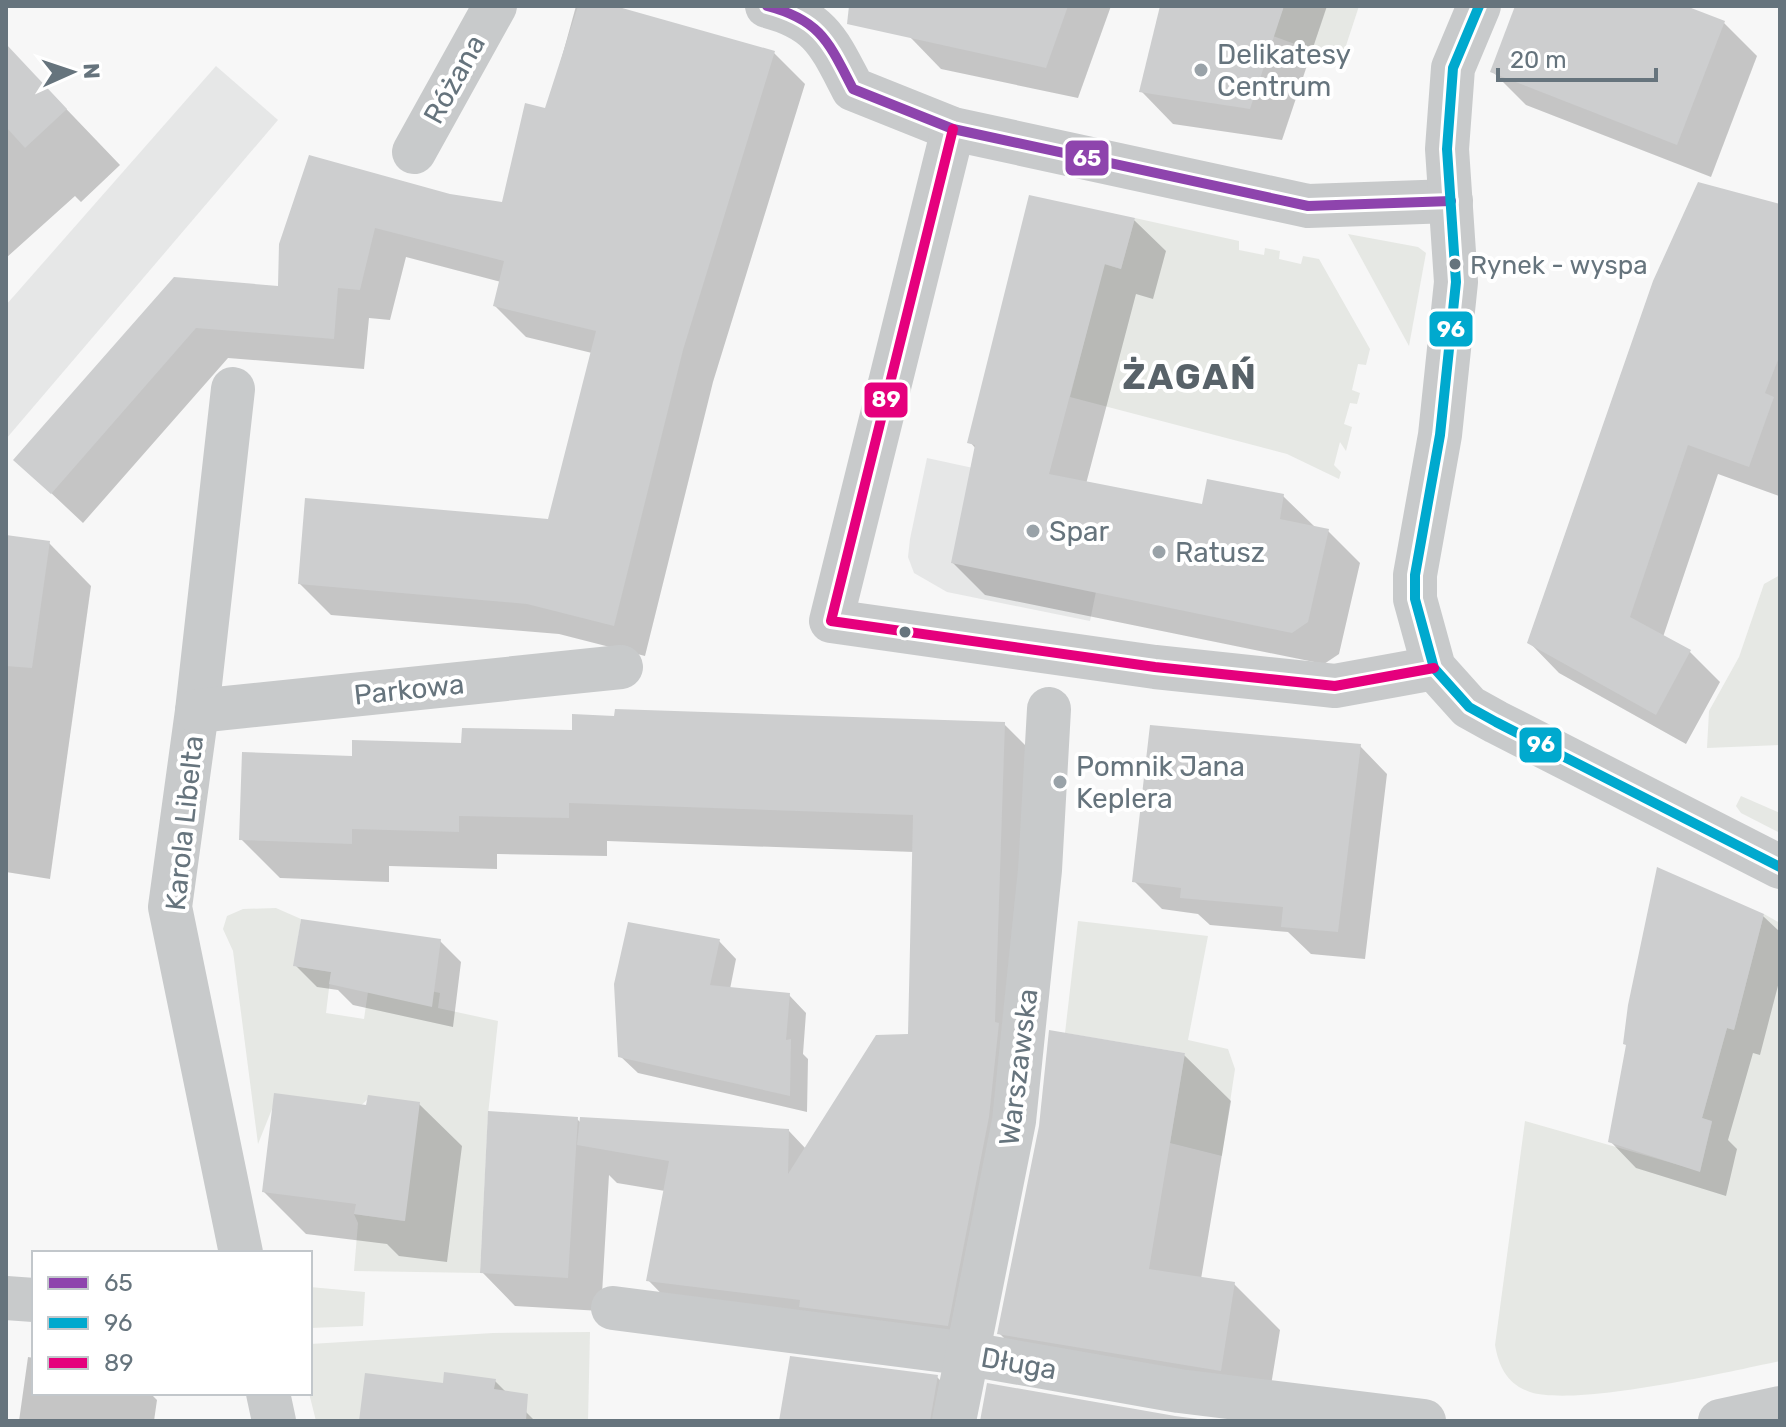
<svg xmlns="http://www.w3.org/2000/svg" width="1786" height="1427" font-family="Rubik,sans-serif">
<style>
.built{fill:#e6e7e7}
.green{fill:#e6e8e4}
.shadow{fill:#0003}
.building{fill:#cdcecf}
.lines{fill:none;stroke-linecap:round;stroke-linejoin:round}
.minor{stroke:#c8cacb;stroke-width:44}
.bus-1-casing{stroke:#fff;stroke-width:16}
.bus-2-casing{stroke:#fff;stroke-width:16}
.bus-3-casing{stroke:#fff;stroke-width:16}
.bus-1{stroke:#8e44ad;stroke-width:10}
.bus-2{stroke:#00a9ce;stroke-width:10}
.bus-3{stroke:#e5007d;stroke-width:10}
.poi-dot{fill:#99a2a8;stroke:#fff;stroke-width:3}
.bus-dot{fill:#66747d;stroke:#fff;stroke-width:3}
.labels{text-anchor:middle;stroke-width:8;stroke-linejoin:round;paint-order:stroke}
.bus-label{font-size:26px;fill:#66747d;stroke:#fff;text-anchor:start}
.poi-label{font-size:28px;fill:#66747d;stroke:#fff;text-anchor:start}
.street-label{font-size:28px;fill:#66747d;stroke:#fff}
.district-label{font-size:36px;font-weight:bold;letter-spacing:2px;fill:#586269;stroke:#fff}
.line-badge{stroke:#fff;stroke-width:3}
.badge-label{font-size:22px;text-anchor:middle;font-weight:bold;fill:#fff}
</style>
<rect width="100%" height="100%" fill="#f7f7f7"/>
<!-- built -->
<g class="built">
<polygon points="216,66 278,120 6,439 6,305"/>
<polygon points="927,458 1115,499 1090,621 947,592 914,573 908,557 910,539"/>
</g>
<!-- green -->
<g class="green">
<polygon points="1284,6 1359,6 1341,61 1273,36"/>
<polygon points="1135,218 1239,241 1239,250 1264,255 1265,248 1280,251 1279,259 1301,264 1303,256 1319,259 1370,349 1366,365 1358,364 1352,390 1360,393 1357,404 1350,403 1344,424 1352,427 1346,451 1340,442 1334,465 1341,472 1339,479 1287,454 1070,397 1104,264 1121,269"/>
<polygon points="1348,234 1418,247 1426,253 1409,346"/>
<polygon points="1780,575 1780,745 1707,748 1709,711 1739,657 1764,584"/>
<polygon points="1741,796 1780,813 1780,833 1741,813 1736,806"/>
<polygon points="276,908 301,919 294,966 331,972 326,1013 364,1019 370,978 440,993 438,1008 498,1021 488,1115 480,1273 354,1271 358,1223 354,1214 404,1221 368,1099 355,1111 278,1094 258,1144 233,951 223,929 227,916 243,909"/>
<path d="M1764 914 1780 923V1361C1728 1372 1576 1407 1530 1392 1507 1384 1499 1367 1495 1345L1525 1121 1700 1171 1712 1122 1702 1118 1727 1028 1734 1030Z"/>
<polygon points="1078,921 1208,936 1188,1040 1228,1049 1235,1069 1222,1156 1170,1143 1185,1053 1065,1033"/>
<polygon points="310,1287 365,1292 363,1326 310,1328"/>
<polygon points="590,1332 588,1421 316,1421 309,1393 310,1344 493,1333"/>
</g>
<!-- shadow -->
<g class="shadow">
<polygon points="576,6 607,6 774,53 805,84 713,382 645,656 559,634 331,615 300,584 550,521 592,353 526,337 495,306 501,282 406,257 390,320 369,318 364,369 228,358 83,523 16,460 175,279 280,288 281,244 449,196 503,204 547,111"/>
<polygon points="921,6 1111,6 1078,98 941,69 910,37"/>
<polygon points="1163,6 1327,6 1282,140 1173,124 1142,92"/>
<polygon points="1518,6 1681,6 1724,23 1757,56 1711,177 1526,105 1493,72"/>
<polygon points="6,46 120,165 81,202 75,196 6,258"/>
<polygon points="1780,205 1780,493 1779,496 1718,474 1663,637 1690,652 1720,682 1686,744 1559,673 1529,642"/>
<polygon points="1134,220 1166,251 1153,299 1136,294 1086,484 1203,506 1283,496 1316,528 1328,531 1360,563 1339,654 1324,664 985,595 953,563 976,449 970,442"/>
<polygon points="6,537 49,543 91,586 50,879 6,872"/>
<polygon points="1004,724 1043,763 986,1363 686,1319 648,1280 665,1191 617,1183 609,1175 601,1311 515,1306 482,1272 577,1119 581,1123 789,1131 806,1149 910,1036 914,852 607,841 607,856 497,854 497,869 389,866 389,882 280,878 241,839 354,758 573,732"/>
<polygon points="1360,746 1387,774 1365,959 1311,954 1288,932 1210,925 1198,914 1162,909 1134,881"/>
<polygon points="1763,916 1780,932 1780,978 1760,1055 1753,1053 1728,1140 1737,1149 1726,1196 1636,1168 1610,1141"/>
<polygon points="440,941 461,962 453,1027 353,1005 338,990 317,987 296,966"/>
<polygon points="719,941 736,959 730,989 789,995 806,1013 803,1054 808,1059 807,1112 638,1073 620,1056"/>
<polygon points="1184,1055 1231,1101 1201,1279 1234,1284 1280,1330 1266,1416 1045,1379 999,1333"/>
<polygon points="419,1104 462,1146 447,1262 399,1256 387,1244 306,1234 264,1192 368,1107"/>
<polygon points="28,1357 34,1358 34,1393 150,1393 157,1400 154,1421 19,1421"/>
<polygon points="937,1377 967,1408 965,1421 779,1421"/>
<polygon points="495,1381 535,1421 361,1421 445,1385"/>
</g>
<!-- building -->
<g class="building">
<polygon points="578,6 615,6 775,51 683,350 614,626 527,604 298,584 305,498 548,519 596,331 493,306 504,261 375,228 360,290 338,288 334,339 196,328 51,494 13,460 174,277 278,286 279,244 309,155 450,194 502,202 525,103 545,108"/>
<polygon points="849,6 1068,6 1046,68 847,24"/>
<polygon points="1160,6 1284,6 1250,109 1139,92"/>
<polygon points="1515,6 1686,6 1725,21 1677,145 1490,72"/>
<polygon points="6,44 67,109 25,148 6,127"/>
<polygon points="1698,182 1780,204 1780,355 1765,393 1774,397 1749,467 1688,445 1630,617 1691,650 1656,715 1527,643 1653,281"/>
<polygon points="1029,195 1135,218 1121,269 1105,264 1049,474 1202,504 1207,479 1284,494 1280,519 1329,529 1308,622 1292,633 951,563 975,445 967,443"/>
<polygon points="6,535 50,541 32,668 6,666"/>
<polygon points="615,709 1005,722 995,1022 999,1023 989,1117 948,1326 799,1307 800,1300 646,1281 669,1161 577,1145 580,1117 789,1129 788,1174 876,1035 908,1034 913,815 569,803 569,818 459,816 459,832 352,829 352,844 239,840 242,752 352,756 352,740 461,743 462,728 572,730 572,714 614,716"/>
<polygon points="1150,725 1361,744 1338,932 1281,927 1283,907 1180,898 1181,888 1132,882"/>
<polygon points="1657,867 1764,914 1734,1030 1727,1028 1702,1118 1712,1121 1700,1172 1608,1142 1626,1045 1623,1044 1628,1005"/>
<polygon points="301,919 441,939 432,1007 329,984 331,972 293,966"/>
<polygon points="628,922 720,939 710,985 790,993 786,1040 791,1039 790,1096 618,1057 614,984"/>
<polygon points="1049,1030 1185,1053 1149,1269 1235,1282 1221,1371 997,1334 1039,1126"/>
<polygon points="274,1093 366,1105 368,1095 420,1102 405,1221 354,1214 356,1204 262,1192"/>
<polygon points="488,1111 578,1117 568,1278 480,1273"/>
<polygon points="790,1356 938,1375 930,1421 779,1421"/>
<polygon points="444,1372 496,1379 494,1389 528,1394 526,1421 359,1421 365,1373 443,1383"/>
<polygon points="987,1383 1175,1416 1213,1421 980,1421"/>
</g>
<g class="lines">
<!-- minor -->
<g class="minor">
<path d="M767 6C821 20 829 43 853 89L953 129 1308 206 1451 201"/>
<polyline points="1479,6 1453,68 1447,149 1456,282 1440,435 1415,575 1415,599 1434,668 1469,707 1496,722 1780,867"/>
<polyline points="953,129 831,621 1155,667 1335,686 1434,668"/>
<polyline points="414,152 495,6"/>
<polyline points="233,389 197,711 170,907 241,1253"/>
<polyline points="197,711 621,667"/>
<polyline points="6,1298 34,1300"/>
<polyline points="613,1308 969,1354 1179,1391 1424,1421"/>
<polyline points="268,1393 274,1421"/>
<polyline points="954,1421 1014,1121 1040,870 1049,709"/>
<polyline points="1720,1421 1780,1408"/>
</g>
<defs>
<path id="bus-1" d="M767 6C821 20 829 43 853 89L953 129 1308 206 1451 201"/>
<polyline id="bus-2" points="1479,6 1453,68 1447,149 1456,282 1440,435 1415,575 1415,599 1434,668 1469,707 1496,722 1780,867"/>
<polyline id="bus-3" points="953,129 831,621 1155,667 1335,686 1434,668"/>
</defs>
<!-- bus-1 casing -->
<use href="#bus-1" class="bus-1-casing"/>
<!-- bus-2 casing -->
<use href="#bus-2" class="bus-2-casing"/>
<!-- bus-3 casing -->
<use href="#bus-3" class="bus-3-casing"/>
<!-- bus-1 -->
<use href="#bus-1" class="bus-1"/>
<!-- bus-2 -->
<use href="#bus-2" class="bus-2"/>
<!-- bus-3 -->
<use href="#bus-3" class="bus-3"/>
</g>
<!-- markers -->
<g class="poi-dot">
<circle cx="1201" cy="70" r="8"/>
<circle cx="1033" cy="531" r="8"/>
<circle cx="1159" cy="552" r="8"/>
<circle cx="1060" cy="782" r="8"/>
</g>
<g class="bus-dot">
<circle cx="1455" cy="264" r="7"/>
<circle cx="905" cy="632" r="7"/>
</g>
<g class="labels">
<!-- bus labels -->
<g class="bus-label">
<text x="1470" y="274">Rynek - wyspa</text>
</g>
<!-- poi labels -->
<g class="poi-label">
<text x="1217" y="64">Delikatesy<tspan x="1217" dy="32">Centrum</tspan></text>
<text x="1049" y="541">Spar</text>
<text x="1175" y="562">Ratusz</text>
<text x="1076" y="776">Pomnik Jana<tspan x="1076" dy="32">Keplera</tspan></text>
</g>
<!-- street labels -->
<g class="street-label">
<text transform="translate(454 79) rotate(-61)" y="10">Różana</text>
<text transform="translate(409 689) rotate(-6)" y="10">Parkowa</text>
<text transform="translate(184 823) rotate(-84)" y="10">Karola Libelta</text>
<text transform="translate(1018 1067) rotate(-83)" y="10">Warszawska</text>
<text transform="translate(1019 1363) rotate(10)" y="10">Długa</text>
</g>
<!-- district labels -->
<g class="district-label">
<text x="1190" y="389">ŻAGAŃ</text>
</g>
</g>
<g class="line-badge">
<rect x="1064" y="139" width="46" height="38" rx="8" fill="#8e44ad"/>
<rect x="1428" y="310" width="46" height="38" rx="8" fill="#00a9ce"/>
<rect x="863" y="381" width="46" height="38" rx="8" fill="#e5007d"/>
<rect x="1518" y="726" width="45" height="38" rx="8" fill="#00a9ce"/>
</g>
<g class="badge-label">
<text x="1087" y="166">65</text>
<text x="1451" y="337">96</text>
<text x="886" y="407">89</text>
<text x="1541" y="752">96</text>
</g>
<!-- border -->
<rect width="1786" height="1427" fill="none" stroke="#66747d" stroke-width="16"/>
<!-- legend -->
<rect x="32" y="1251" width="280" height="144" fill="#ffffff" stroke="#c2c7cb" stroke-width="2"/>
<rect x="48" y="1277" width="40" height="12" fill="#8e44ad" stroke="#c2c7cb" stroke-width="2"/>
<text x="104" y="1291" font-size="24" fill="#66747d">65</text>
<rect x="48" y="1317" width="40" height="12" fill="#00a9ce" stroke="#c2c7cb" stroke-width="2"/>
<text x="104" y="1331" font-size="24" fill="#66747d">96</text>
<rect x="48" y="1357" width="40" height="12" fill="#e5007d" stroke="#c2c7cb" stroke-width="2"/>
<text x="104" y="1371" font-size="24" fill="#66747d">89</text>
<!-- north arrow -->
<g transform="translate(72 72) rotate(87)" stroke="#ffffff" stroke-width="6" paint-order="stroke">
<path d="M0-6L14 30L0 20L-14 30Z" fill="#66747d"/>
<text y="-12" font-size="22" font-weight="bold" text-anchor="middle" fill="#66747d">N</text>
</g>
<!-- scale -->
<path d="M1498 68v12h158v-12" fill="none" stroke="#66747d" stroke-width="4"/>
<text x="1510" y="68" font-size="24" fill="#66747d" stroke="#ffffff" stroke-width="6" paint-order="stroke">20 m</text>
</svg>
